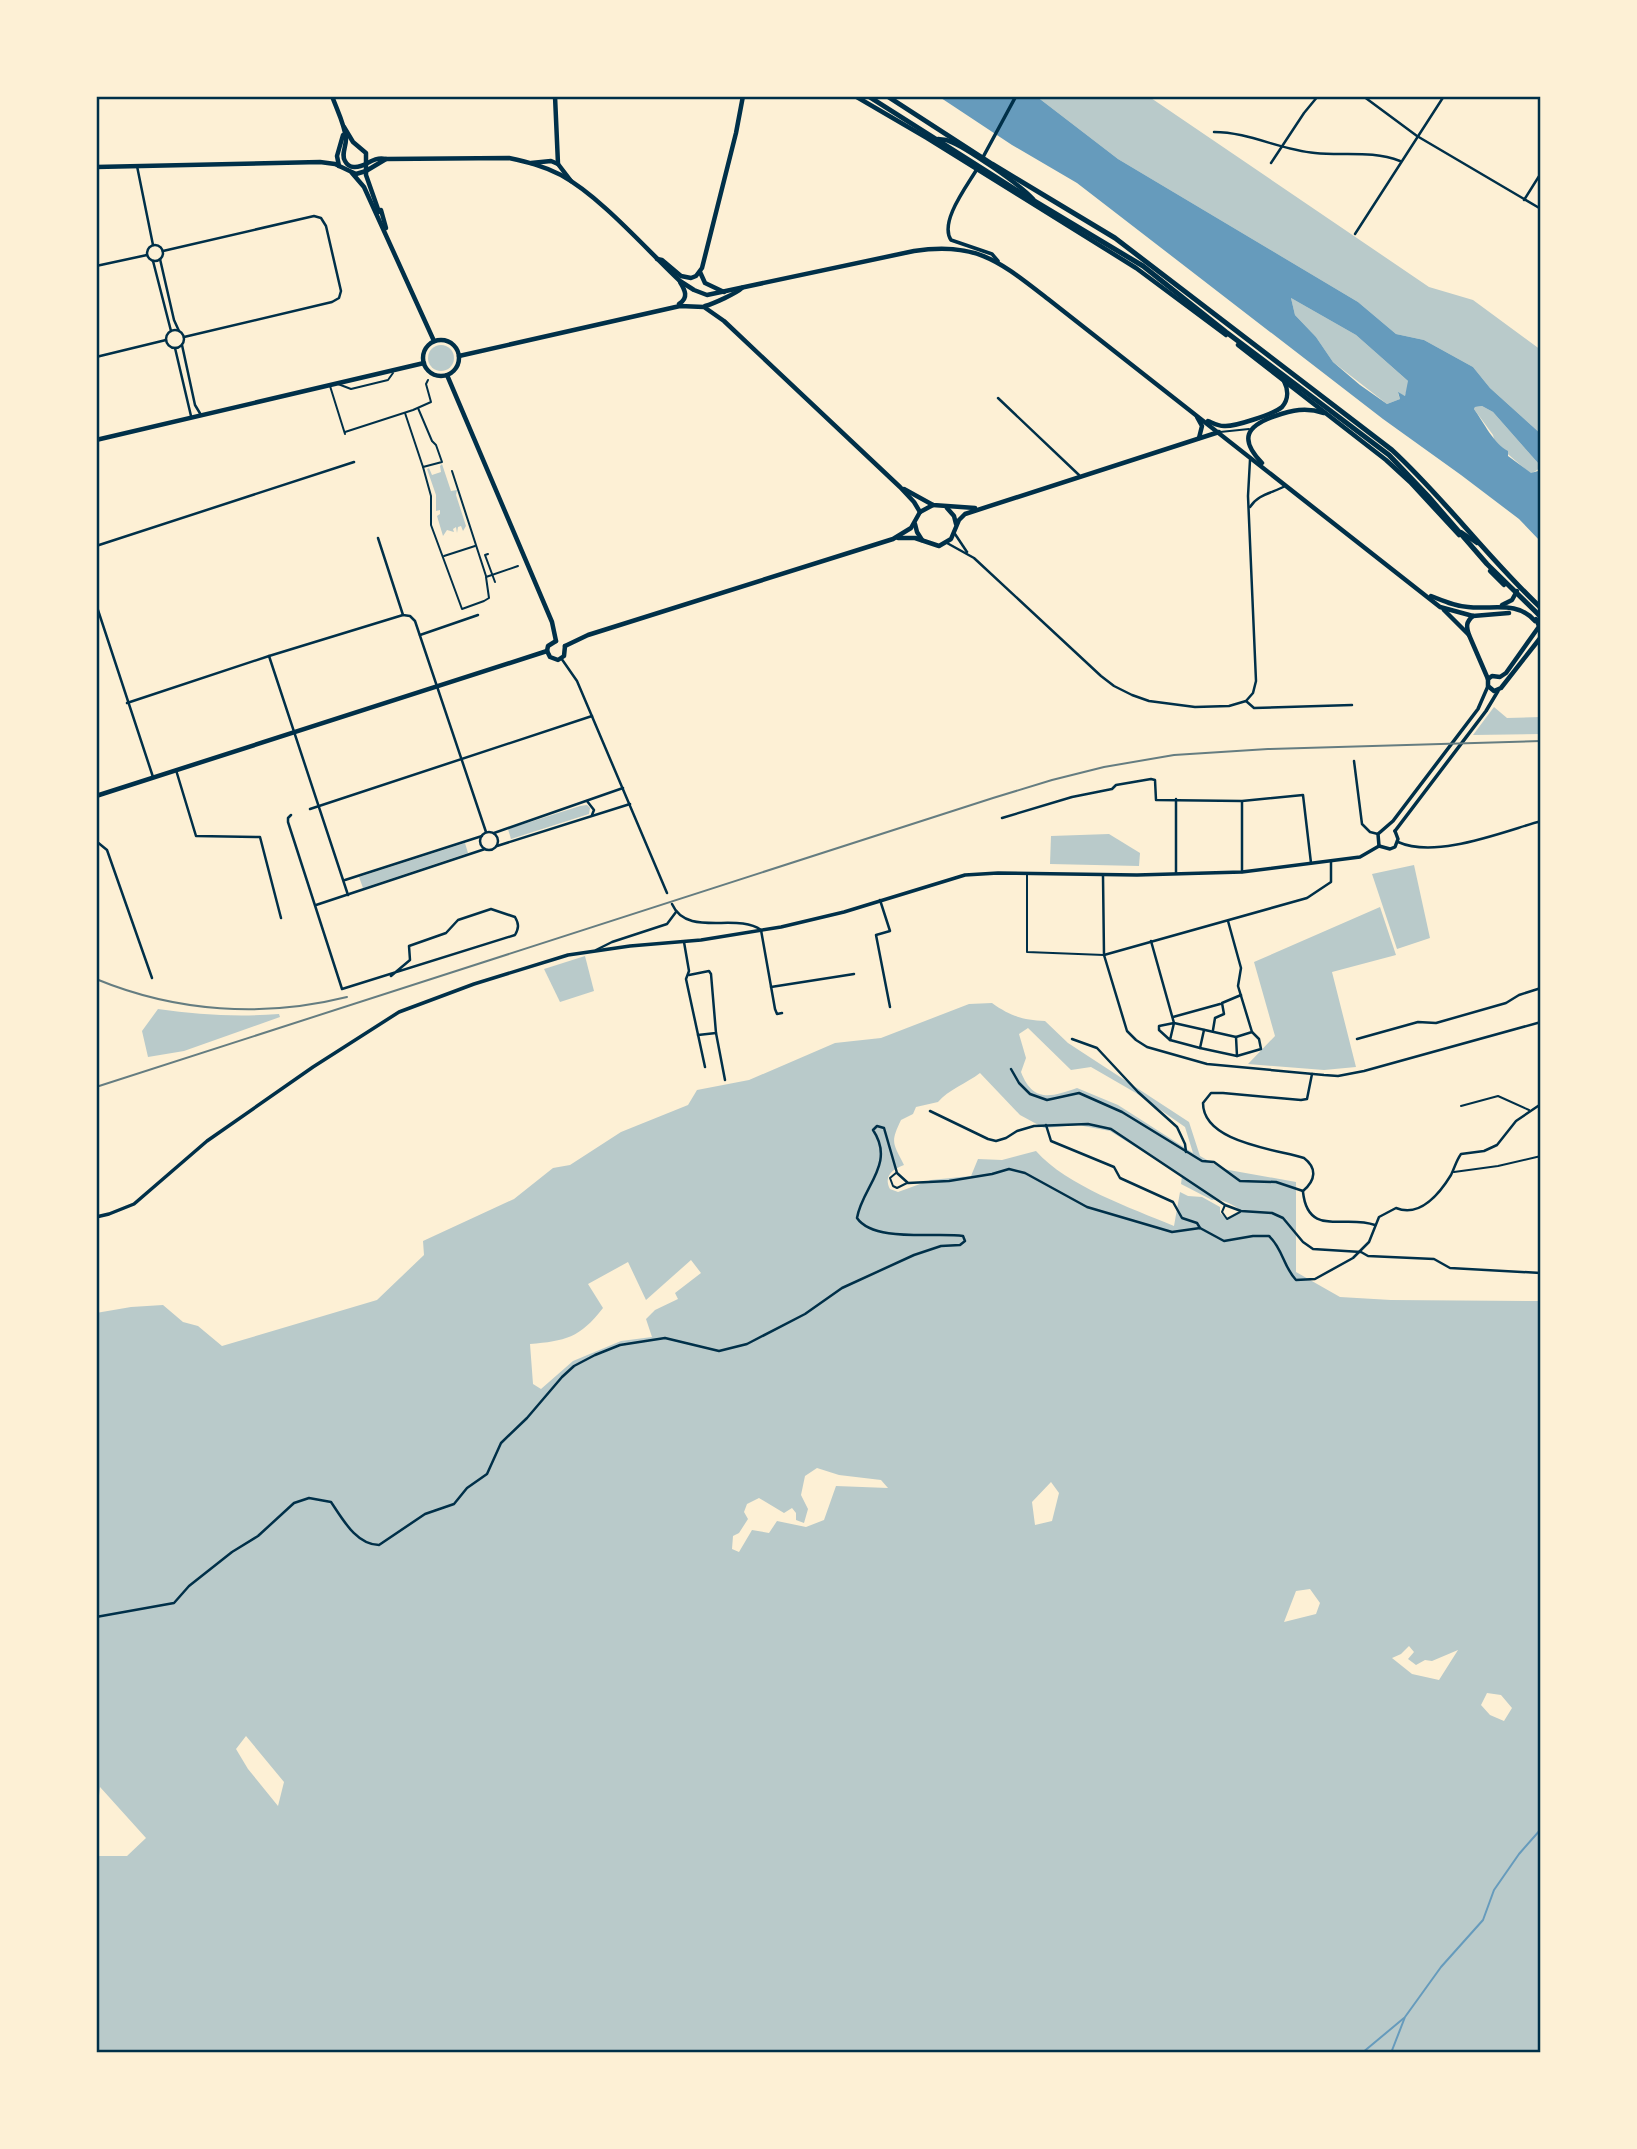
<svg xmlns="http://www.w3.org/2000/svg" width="1637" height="2149" font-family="'Noto Serif',serif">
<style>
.green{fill:#b9caca;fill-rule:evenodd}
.water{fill:#669bbc;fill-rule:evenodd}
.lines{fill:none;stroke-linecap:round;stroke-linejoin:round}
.stream{stroke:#669bbc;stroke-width:2}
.service{stroke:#003049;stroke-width:2}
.pedestrian{stroke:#003049;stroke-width:2}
.minor{stroke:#003049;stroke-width:2.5}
.tertiary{stroke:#003049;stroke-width:3.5}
.secondary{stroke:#003049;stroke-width:4.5}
.primary{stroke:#003049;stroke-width:4.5}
.motorway{stroke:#003049;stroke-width:5}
.rail{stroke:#657d81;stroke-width:2}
.neatline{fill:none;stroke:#003049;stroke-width:2.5}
</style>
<rect width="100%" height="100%" fill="#fdf0d5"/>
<!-- green -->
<g class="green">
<polygon points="1036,96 1148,96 1429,287 1473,300 1541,350 1541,434 1490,388 1473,367 1424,340 1396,334 1358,302 1118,159"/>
<polygon points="1291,298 1356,335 1409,382 1405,396 1398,393 1400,399 1387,404 1333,362 1316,337 1295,315"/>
<circle cx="441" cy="358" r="13"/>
<polygon points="1482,406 1493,412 1538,463 1540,468 1531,474 1495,443 1493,435 1474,409 1475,407"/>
<polygon points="442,464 451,491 457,490 456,495 466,526 463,531 461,526 458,527 457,533 456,527 453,529 454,532 447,530 443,536 437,516 440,514 440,510 436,511 436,495 427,469 429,468 432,475 441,472 440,466"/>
<polygon points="1494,707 1507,718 1541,717 1541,734 1473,735"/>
<polygon points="587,805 590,808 589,814 511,839 508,829 580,806"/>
<polygon points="1109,834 1140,853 1139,866 1050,864 1051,836"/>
<polygon points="465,843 468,853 363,888 359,877"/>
<polygon points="1414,865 1430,938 1397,949 1372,874"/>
<polygon points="1380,907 1396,955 1332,972 1356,1067 1324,1070 1248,1064 1275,1036 1254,962"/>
<polygon points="585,956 594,991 560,1002 544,969"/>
<path d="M992 1003C1010 1016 1023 1020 1045 1021L1068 1043 1189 1122 1200 1156 1223 1169 1296 1182V1272L1340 1297 1391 1300 1541 1301V2053H96V1856H127L146 1838 100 1787 96 1822V1313L131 1307 163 1305 183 1322 198 1326 222 1346 377 1300 424 1255 423 1241 514 1199 553 1168 570 1165 621 1132 688 1105 697 1090 749 1080 835 1043 881 1038 969 1004ZM1028 1028 1071 1070 1091 1067 1136 1093 1185 1127 1193 1153 1118 1105 1077 1088C1051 1097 1033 1103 1021 1072L1026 1058 1019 1034ZM980 1073 1020 1115 1044 1128 1078 1125 1110 1131 1182 1176 1181 1184 1212 1200C1221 1198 1235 1205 1241 1211L1227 1219 1220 1213V1207L1202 1197 1188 1196 1180 1192 1174 1226C1131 1208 1067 1186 1036 1151L1002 1160 978 1159 971 1176 931 1180 898 1192 890 1189C883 1176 893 1169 904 1165 893 1143 890 1143 901 1120L913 1114 916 1107 938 1102C948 1090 967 1083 980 1073ZM691 1260 701 1273 675 1293 678 1299 655 1310 646 1319 652 1337 621 1341 573 1361 541 1389 533 1384 530 1344C565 1341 580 1338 603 1308L588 1284 628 1262 646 1300ZM817 1468 839 1475 881 1480 888 1488 836 1486 824 1520 806 1527 777 1521 769 1533 752 1530 739 1552 732 1549 733 1536 739 1533 748 1519 744 1512 747 1504 759 1498 784 1513 792 1508 796 1513V1520L804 1523 808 1509 801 1495 805 1476ZM1051 1482 1059 1493 1052 1521 1035 1525 1032 1502ZM1310 1589 1320 1603 1316 1614 1284 1622 1296 1591ZM1409 1646 1414 1652 1408 1659 1416 1665 1425 1660 1432 1661 1458 1650 1439 1680 1412 1674 1392 1658 1401 1654ZM1487 1693 1501 1695 1512 1708 1504 1721 1490 1715 1481 1705ZM246 1736 284 1782 278 1806 248 1769 236 1749Z"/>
<path d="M158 1009C199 1015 238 1017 279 1014L280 1017 184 1051 148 1057 142 1031Z"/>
</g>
<!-- water -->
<path class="water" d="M938 96H1036L1118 159 1358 302 1396 334 1424 340 1473 367 1490 388 1541 434V542L1519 519 1461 475 1383 419 1077 183 1012 145ZM1291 298 1356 335 1408 381 1405 396 1398 392 1400 399 1387 404 1360 385 1333 362 1316 337 1295 315ZM1482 406 1493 412 1538 463 1540 468 1538 471 1531 473 1508 456V451C1494 444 1484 423 1474 409L1475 407Z"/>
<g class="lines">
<!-- stream -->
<g class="stream">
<polyline points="1541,1698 1539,1705 1541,1713"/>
<polyline points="1362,2053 1404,2018"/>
<polyline points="1391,2053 1405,2017 1441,1967 1483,1920 1494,1890 1519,1854 1541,1829"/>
</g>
<!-- service -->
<g class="service">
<polyline points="338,384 351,389 388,380 393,373"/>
<polyline points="330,386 345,434"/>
<polyline points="1220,432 1249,429"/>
<polyline points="1027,875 1027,952 1104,955"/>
<polyline points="1461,1106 1498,1096 1529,1110"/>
<polyline points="1454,1172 1498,1166 1541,1156"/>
<polyline points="896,1173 890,1178 893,1186 897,1188 907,1183"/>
<polyline points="1225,1205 1222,1212 1227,1219 1240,1212"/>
</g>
<!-- pedestrian -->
<g class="pedestrian">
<polyline points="405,413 423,467 442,462 436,445 432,441 418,408"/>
<polyline points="345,432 413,410 431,402 426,384 428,380"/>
<polyline points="423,467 431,496 431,525 462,609 484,601 489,598 486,577 518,566"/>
<polyline points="452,471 486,576"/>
<polyline points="488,554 485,555 495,582"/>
<polyline points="444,556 475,546"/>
</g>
<!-- minor -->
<g class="minor">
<polyline points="1363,96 1417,136 1541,209"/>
<path d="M1214 132C1249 132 1280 150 1315 153 1344 156 1372 150 1400 161"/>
<polyline points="1271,163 1304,113 1318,96"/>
<polyline points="137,166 153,245"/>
<polyline points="1524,200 1541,173"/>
<polyline points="1355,234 1444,96"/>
<circle cx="155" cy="253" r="8"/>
<polyline points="163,251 314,216 321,218 326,226 341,291 339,298 332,302 184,337"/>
<polyline points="160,259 174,320 179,331"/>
<polyline points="153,261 171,331"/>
<polyline points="96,266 147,255"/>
<circle cx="175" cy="339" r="9"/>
<polyline points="182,345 195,405 201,415"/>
<polyline points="175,348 191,416"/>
<polyline points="96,357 166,340"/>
<polyline points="998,398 1079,475"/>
<path d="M1250 507C1258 494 1273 493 1285 486"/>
<polyline points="955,534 967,552"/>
<polyline points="378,538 403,615 410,616 415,621 486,832"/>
<polyline points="947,543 974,558 1101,676 1114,686 1132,695 1149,701 1195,707 1229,706 1246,701 1253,693 1256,681 1248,496 1250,460"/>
<polyline points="96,546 354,462"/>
<polyline points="96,604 153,777"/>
<polyline points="420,635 478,615"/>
<polyline points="269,656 348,895"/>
<polyline points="561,658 577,681 667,893"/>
<polyline points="1246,701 1254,708 1352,705"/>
<polyline points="127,703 269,656 403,615"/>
<polyline points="1354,761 1362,824 1370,832 1378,834"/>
<polyline points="176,770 196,836 260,837 281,918"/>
<polyline points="1176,799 1176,873"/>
<polyline points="587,801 594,810 592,815"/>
<polyline points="1242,802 1242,872"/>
<polyline points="310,809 592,716"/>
<path d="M291 815 288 818V822L342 989 515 935C519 928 519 924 515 917L491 909 458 920 446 933 409 946 410 960 391 976"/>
<polyline points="1002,818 1072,797 1112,789 1116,785 1151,779 1155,780 1156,800 1242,801 1303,795 1311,863"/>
<circle cx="489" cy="841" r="9"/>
<polyline points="494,833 623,788"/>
<polyline points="96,841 107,850 152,978"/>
<path d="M1398 842C1436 859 1502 832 1541 821"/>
<polyline points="497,846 630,804"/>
<polyline points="1103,876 1104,955 1127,1031 1136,1040 1147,1047 1207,1064 1324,1075 1338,1076 1364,1071 1541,1022"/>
<polyline points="345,880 482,836"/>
<polyline points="880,900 890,931 876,935 890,1007"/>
<path d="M672 904C687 938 737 912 761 930L775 1009 777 1014 782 1013"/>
<polyline points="316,905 485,849"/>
<polyline points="1151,941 1174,1023 1236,1037 1252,1032 1238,986 1241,968 1228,921"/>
<polyline points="684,942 689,971 686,979 705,1067"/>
<polyline points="596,950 612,942 667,924 676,912"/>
<polyline points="1104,955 1307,898 1331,882 1331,861"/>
<polyline points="689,975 709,971 711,974 716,1033 698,1035"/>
<polyline points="771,987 854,974"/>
<polyline points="1173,1017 1220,1004"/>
<polygon points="1174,1023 1170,1040 1159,1030 1159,1026"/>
<polyline points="1213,1030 1215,1018 1224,1014 1222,1003 1241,995"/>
<polyline points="716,1033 725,1080"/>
<polyline points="1072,1039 1097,1048 1138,1092 1177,1127 1185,1144 1186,1152"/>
<polyline points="1357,1039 1418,1022 1436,1023 1506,1003 1519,995 1541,988"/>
<polyline points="1170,1040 1200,1048 1204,1030"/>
<polyline points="1200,1048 1237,1056 1236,1037"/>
<polyline points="1237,1056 1261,1049 1259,1039 1252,1032"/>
<polyline points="1011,1069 1019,1083 1030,1094 1047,1100 1079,1093 1122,1112 1202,1161 1214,1162 1240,1181 1276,1182 1303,1191"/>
<polyline points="930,1111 988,1139 996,1141 1006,1138 1017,1131 1034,1126 1088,1124 1111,1129 1225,1205 1241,1211 1272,1213 1283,1218 1303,1242 1313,1249 1361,1252 1368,1256 1434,1259 1450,1268 1541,1273"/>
<polyline points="1046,1125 1051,1141 1114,1167 1120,1178 1173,1202 1182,1218 1197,1223 1200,1228"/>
<path d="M1303 1191C1316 1180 1317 1168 1304 1158 1274 1149 1203 1142 1203 1103L1211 1093H1223L1301 1100 1307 1099 1312 1074"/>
<path d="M1303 1192C1308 1238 1345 1214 1375 1225"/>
<path d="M96 1617 174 1603 189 1586 232 1552 258 1536 294 1503 309 1498 331 1502C342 1518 356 1545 379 1545L425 1514 454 1504 467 1488 487 1474 501 1443 527 1418 562 1377 574 1366 595 1355 620 1345 665 1338 719 1351 747 1344 805 1314 842 1288 914 1255 941 1246 960 1245 965 1241 963 1236C937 1232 874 1243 857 1218 862 1187 896 1164 873 1130L877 1126 884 1128 897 1173 908 1183 949 1181 992 1174 1009 1169 1025 1173 1087 1207 1172 1232 1200 1228 1224 1241 1253 1236H1269C1283 1249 1283 1266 1296 1280L1315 1279 1353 1258 1369 1242 1379 1217 1396 1208C1420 1218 1440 1193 1451 1175 1455 1167 1456 1161 1461 1154L1484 1151 1497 1145 1516 1121 1541 1104"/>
</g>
<!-- tertiary -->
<g class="tertiary">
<polyline points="982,159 1016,96"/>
<path d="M977 169C967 186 939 222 951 240L992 254 998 261"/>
<polyline points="1395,831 1486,711 1498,691"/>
<polyline points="1379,846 1378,834 1393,821 1478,709 1488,686"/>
<polyline points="1379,846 1390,849 1395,847 1398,839 1395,831"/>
<polyline points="96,1217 109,1214 134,1204 207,1141 313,1067 399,1012 474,984 568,955 630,946 701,940 781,927 844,912 965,875 998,873 1137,875 1242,872 1360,857 1379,846"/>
</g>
<!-- secondary -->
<g class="secondary">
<path d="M332 96C337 110 345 125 346 139 346 147 341 155 345 161 347 165 350 167 354 167 366 168 371 156 386 159"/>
<polyline points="555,96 558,164 571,181"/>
<polyline points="344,127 353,142 366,153 366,175 379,212"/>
<polyline points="531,163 551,161 558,164"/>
<polyline points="339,166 337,156 343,135"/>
<polyline points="352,173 364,187 434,341"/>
<polyline points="381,210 386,228"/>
<polyline points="657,259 662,260 681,276 691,278 696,276 702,268 736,133 743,96"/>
<polyline points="700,272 705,283 724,292"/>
<path d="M679 304C689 298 685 290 680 282"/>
<path d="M705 306C713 304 737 293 742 288"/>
<circle cx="441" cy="358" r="18"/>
<polyline points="459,356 680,306 704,307 724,321 900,487 914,502 920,512"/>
<polyline points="447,375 552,622 556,641"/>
<polyline points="1197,417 1202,426 1199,438"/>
<polyline points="96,440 424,363"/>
<polyline points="904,489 933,505 975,508"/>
<polyline points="947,508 954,516 956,524"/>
<polyline points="915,524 917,532 922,540"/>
<polyline points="898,538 915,538 939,546 951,539 959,520 965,514 1219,432"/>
<polyline points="565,646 588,635 893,539 911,528 920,512 933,505"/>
<polyline points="547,651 550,657 558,660 564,656 565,646"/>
<polyline points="547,651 548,646 556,641"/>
<polyline points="96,796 547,651"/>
</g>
<!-- primary -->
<g class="primary">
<polyline points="855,96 927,138 1136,268 1226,335"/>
<path d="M938 139C941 140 945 139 949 141 964 146 1022 186 1033 199"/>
<path d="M96 167 320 162 335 164 356 174 366 171 386 159 509 158C527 162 544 166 561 175 601 197 646 249 680 281L694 290 707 295 914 251C978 241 1001 263 1048 299L1440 607 1473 616 1509 613"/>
<polyline points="1238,345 1386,460 1410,482 1459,535"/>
<path d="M1208 421C1213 423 1218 426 1224 426 1234 427 1274 414 1282 407 1289 399 1288 389 1284 381"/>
<path d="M1262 463C1239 439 1246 426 1275 416 1292 410 1306 407 1324 413"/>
<polyline points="1461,532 1477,543"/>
<polyline points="1490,571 1504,585"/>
<path d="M1431 596C1443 601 1455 606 1468 607 1492 610 1517 600 1535 621"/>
<polyline points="1502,605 1512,600 1517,591"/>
<polyline points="1444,610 1469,635 1488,679 1488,686 1494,691 1501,688 1541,637"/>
<polyline points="1536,619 1541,631"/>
<path d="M1469 635C1466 626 1466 622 1473 616"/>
<polyline points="1488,679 1492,676 1500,677 1506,673 1538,628"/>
</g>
<!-- motorway -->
<g class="motorway">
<polyline points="868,96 1021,193 1143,266 1226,332 1389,455 1428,496 1487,564 1541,617"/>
<path d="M887 96 992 164 1115 238 1392 450C1445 499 1488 558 1541 608"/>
</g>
<!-- rail -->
<g class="rail">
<path d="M96 979C176 1012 263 1018 347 997"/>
<polyline points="96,1087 993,798 1052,780 1104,767 1174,755 1268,749 1541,741"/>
</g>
</g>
<!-- border -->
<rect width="1637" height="2149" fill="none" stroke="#fdf0d5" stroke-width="196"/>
<rect x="98" y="98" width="1441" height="1953" class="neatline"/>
</svg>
